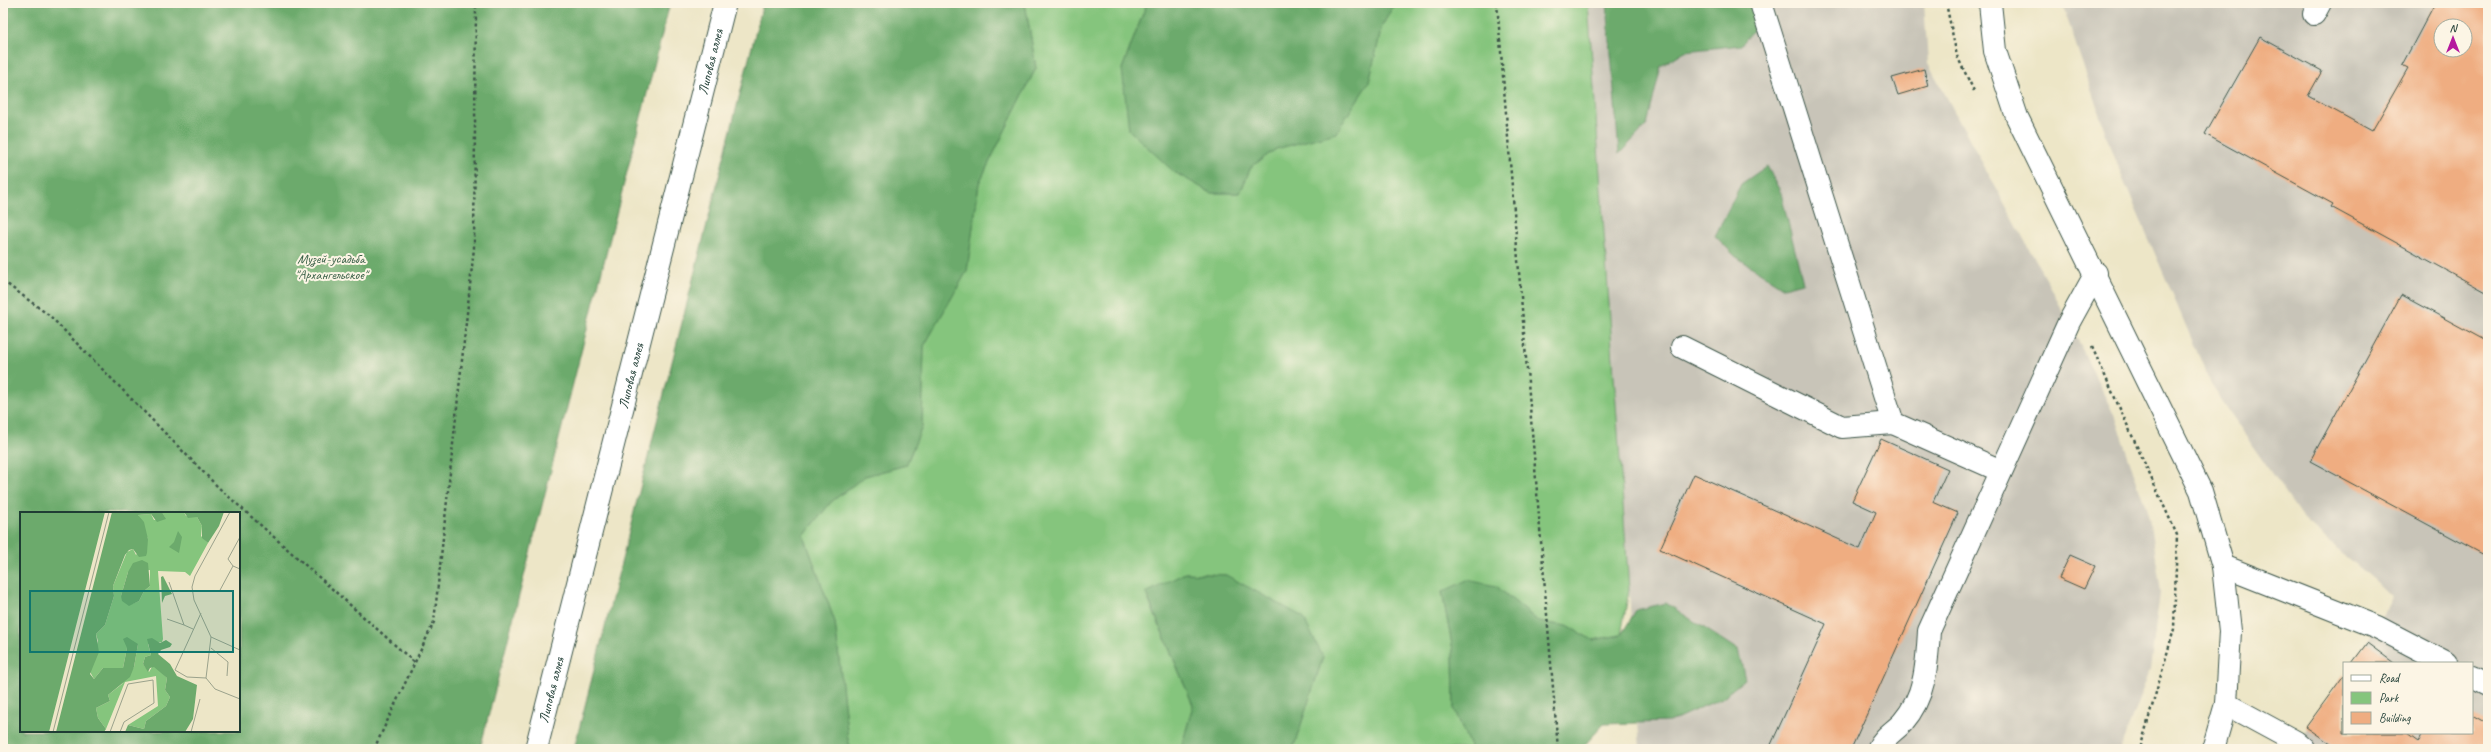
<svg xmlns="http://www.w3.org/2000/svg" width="2491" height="752" font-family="Caveat,sans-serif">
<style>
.industrial{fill:#c8c4b8;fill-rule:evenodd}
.green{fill:#85c57d;stroke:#528158}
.forest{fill:#6caa6c;stroke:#467450;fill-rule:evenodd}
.building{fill:#efad81;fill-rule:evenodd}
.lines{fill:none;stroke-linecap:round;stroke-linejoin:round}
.minor-casing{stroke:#3e564a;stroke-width:24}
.path{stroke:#3e564a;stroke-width:2.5;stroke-dasharray:3 3;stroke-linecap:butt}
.minor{stroke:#fff;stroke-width:22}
.labels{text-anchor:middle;stroke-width:4;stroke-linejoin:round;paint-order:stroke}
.street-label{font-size:14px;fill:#1f3d34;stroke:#fcf5e5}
.park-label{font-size:14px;fill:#385f46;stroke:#fcf5e5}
.inset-road{fill:none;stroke:#9ba28c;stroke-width:1}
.view{fill:#0f766e;fill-opacity:0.15;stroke:#0f766e;stroke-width:2}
.inset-edge{fill:none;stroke:#1f3d34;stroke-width:2}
</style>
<rect width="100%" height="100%" fill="#fcf5e5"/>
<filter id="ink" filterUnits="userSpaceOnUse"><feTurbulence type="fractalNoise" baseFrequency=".025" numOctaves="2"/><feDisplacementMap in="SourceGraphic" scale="8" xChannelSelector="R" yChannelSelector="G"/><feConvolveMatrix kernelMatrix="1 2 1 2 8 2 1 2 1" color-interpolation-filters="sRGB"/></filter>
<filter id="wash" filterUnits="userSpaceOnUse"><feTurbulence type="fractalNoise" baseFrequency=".012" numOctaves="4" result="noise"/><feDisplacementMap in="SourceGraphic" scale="16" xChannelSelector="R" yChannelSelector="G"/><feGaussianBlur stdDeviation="0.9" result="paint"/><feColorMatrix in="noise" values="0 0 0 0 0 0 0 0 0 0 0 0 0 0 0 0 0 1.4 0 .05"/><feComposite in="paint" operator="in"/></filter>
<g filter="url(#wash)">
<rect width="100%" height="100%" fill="#ede6c7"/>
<!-- industrial -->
<g class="industrial">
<polygon points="1588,3 1924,3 1928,63 2069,322 2114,415 2149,517 2160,592 2150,670 2120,749 1640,749"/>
<path d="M2062 3H2488V749H2293L2344 675V733H2472V663H2352L2367 643 2393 596 2304 520 2213 389 2114 158ZM2441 26H2465V50H2441Z"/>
</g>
<!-- green -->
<polygon class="green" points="1025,3 1147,3 1122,69 1211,193 1240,193 1251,167 1276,149 1336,132 1369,82 1382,26 1395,3 1588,3 1629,590 1621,635 1592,640 1567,626 1539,622 1496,586 1442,592 1453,650 1454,708 1471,749 1293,749 1323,657 1226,575 1185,573 1146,594 1193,705 1181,749 849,749 835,622 804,536 831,502 865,476 906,465 922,427 924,346 967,271 979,183 1036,68"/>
<!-- forest -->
<g class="forest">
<path d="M3 3H670L480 749H3ZM21 513H239V731H21Z"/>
<polygon points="763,3 1025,3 1036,68 979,183 967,271 924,346 922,427 906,465 865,476 831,502 804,536 835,622 849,749 574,749"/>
<polygon points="1147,3 1395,3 1382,26 1369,82 1336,133 1276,149 1251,167 1240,193 1211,193 1174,172 1129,130 1122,69"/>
<polygon points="1607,3 1751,3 1760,22 1741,45 1685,51 1661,66 1647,125 1619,154"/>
<polygon points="1767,166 1781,193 1803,283 1784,288 1735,256 1715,236 1741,184"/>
<polygon points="1185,573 1226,575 1303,617 1323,657 1293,749 1181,749 1193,705 1146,593"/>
<polygon points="1467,580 1496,586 1539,622 1567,626 1593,640 1621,635 1636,610 1666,603 1738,650 1745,679 1722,698 1669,722 1604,724 1581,749 1471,749 1454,708 1453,650 1442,592"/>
</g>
<g id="blocks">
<!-- building -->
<g class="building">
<path d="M2435 3H2488V293L2331 207 2333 204 2205 134 2260 37 2322 71 2308 96 2372 131 2408 68 2402 65ZM2441 26H2465V50H2441Z"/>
<polygon points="1924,69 1928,86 1898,95 1892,78"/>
<polygon points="2401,295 2488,342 2488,557 2310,461"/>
<polygon points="1881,439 1948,469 1933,502 1958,513 1851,749 1769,749 1826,624 1660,549 1694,474 1860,549 1876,512 1852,501"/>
<polygon points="2070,555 2095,566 2084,589 2059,578"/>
<polygon points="2367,643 2394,663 2352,663"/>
<polygon points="2344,675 2344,733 2408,733 2419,741 2423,733 2472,733 2472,715 2488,724 2488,749 2338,749 2306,727"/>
</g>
</g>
</g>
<g filter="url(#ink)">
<use href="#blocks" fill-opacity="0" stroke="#3e564a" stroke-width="1"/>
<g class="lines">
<defs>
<g id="minor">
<polyline points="1761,3 1893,423 2001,471"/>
<polyline points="1990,3 1995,51 2017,117 2201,491 2223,566 2230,631 2226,704 2213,749"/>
<polyline points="2314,14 2320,3"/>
<polyline points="1682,347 1842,427 1893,423"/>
<polyline points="2223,566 2377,627 2446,663"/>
<polyline points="2472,677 2488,685"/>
<polyline points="2226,704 2296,742 2304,749"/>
<path id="s1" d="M536 749 725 3"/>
<path d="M1878 749C1883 737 1895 731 1903 722 1926 696 1927 663 1929 631L2069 322 2096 273"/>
</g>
</defs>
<!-- minor casing -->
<use href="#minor" class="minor-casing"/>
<!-- path -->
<g class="path">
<polyline points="1497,3 1558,749"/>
<polyline points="1946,3 1957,56 1975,93"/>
<polyline points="3,281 50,316 219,488 414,662"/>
<polyline points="2092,347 2177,535 2174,629 2140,749"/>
<polyline points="374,749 434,622 474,248 476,3"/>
</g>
<!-- minor -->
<use href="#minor" class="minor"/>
</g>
</g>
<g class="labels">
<!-- street labels -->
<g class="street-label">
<text dy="5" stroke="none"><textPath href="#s1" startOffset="709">Липовая аллея</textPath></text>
<text dy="5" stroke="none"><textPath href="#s1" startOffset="385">Липовая аллея</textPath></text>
<text dy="5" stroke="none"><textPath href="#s1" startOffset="61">Липовая аллея</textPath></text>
</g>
<!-- park labels -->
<g class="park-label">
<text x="331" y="263">Музей-усадьба<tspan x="331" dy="16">"Архангельское"</tspan></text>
</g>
</g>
<!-- overview -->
<g transform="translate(20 512)">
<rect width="220" height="220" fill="#ede6c7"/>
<path d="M142 0H164L166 4 177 5 182 14 181 24 188 31 170 64 165 60 138 59 143 127 142 130 128 132 131 143 125 145 123 152 129 160 132 155H137L147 166 145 178 150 185 146 194 126 209 124 217 108 213 138 194 136 164 105 170 86 217 78 206 76 196 90 189 88 183 102 172 114 155 118 132 107 136 103 156H83L74 167 69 158 78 129 76 122 85 113 94 84 93 74 107 40 113 37 116 43 128 27 118 3 131 2 134 8 145 6ZM130 58V74L124 79 119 89 112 92 101 84 108 60Z" fill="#85c57d" fill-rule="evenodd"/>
<path d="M0 0H85L29 220H0ZM92 0H142L146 7 137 10 131 2 118 3 124 10 128 27 127 41 126 44 119 45 113 37 109 38 105 43 93 74 94 84 85 113 76 122 79 140 70 162 74 167 83 156H103L107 136 103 127 107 125 118 132 114 155 110 165 88 183 90 189 76 196 78 206 86 217 84 220H36ZM164 0H204L199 14 188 31 182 26V14L177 5 168 6ZM158 19 162 25 159 41 149 35 154 30ZM122 48 128 51 130 74 124 79 119 89 109 94 102 89 101 84 108 60 113 51ZM143 64 152 82 145 84 142 91 141 65ZM132 126 140 131 146 128 152 132 150 135 141 138 138 142 150 152 157 164 177 173 173 207 165 220H105L108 213 124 217 126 209 146 194 150 185 145 178 147 166 134 155 130 156 128 160 123 152 125 145 131 143 127 127Z" fill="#6caa6c"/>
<path class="inset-road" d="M210 0 175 64 172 75 174 88 191 125 186 166 195 177 220 187M213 54 208 47 220 25M149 70 164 113 173 117M199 80 213 54 220 57M181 101 155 158 167 165 186 166M147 107 164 113M191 125 220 138M191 136 208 150 207 164M33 220 89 0M90 220 108 172 133 168 134 191 104 210 100 220M171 220 180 187"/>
<path class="view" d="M10 79H213V140H10Z"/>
<rect width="220" height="220" class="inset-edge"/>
</g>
<!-- margin -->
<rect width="2491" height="752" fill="none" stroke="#fcf5e5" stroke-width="16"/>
<!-- legend -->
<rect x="2343" y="662" width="130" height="72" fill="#fcf5e5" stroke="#a4ab9e"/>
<rect x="2351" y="675" width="20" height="6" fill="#ffffff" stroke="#a4ab9e"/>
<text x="2379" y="682" font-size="12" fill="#1f3d34">Road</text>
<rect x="2351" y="692" width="20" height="12" fill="#85c57d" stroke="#a4ab9e"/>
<text x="2379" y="702" font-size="12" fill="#1f3d34">Park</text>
<rect x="2351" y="712" width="20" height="12" fill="#efad81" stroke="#a4ab9e"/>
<text x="2379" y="722" font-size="12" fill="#1f3d34">Building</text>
<!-- north arrow -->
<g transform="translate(2453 38)"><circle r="19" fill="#fcf5e5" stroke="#a4ab9e"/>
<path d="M0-3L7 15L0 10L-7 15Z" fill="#b5179e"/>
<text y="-6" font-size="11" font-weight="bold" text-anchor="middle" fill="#1f3d34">N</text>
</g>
</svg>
